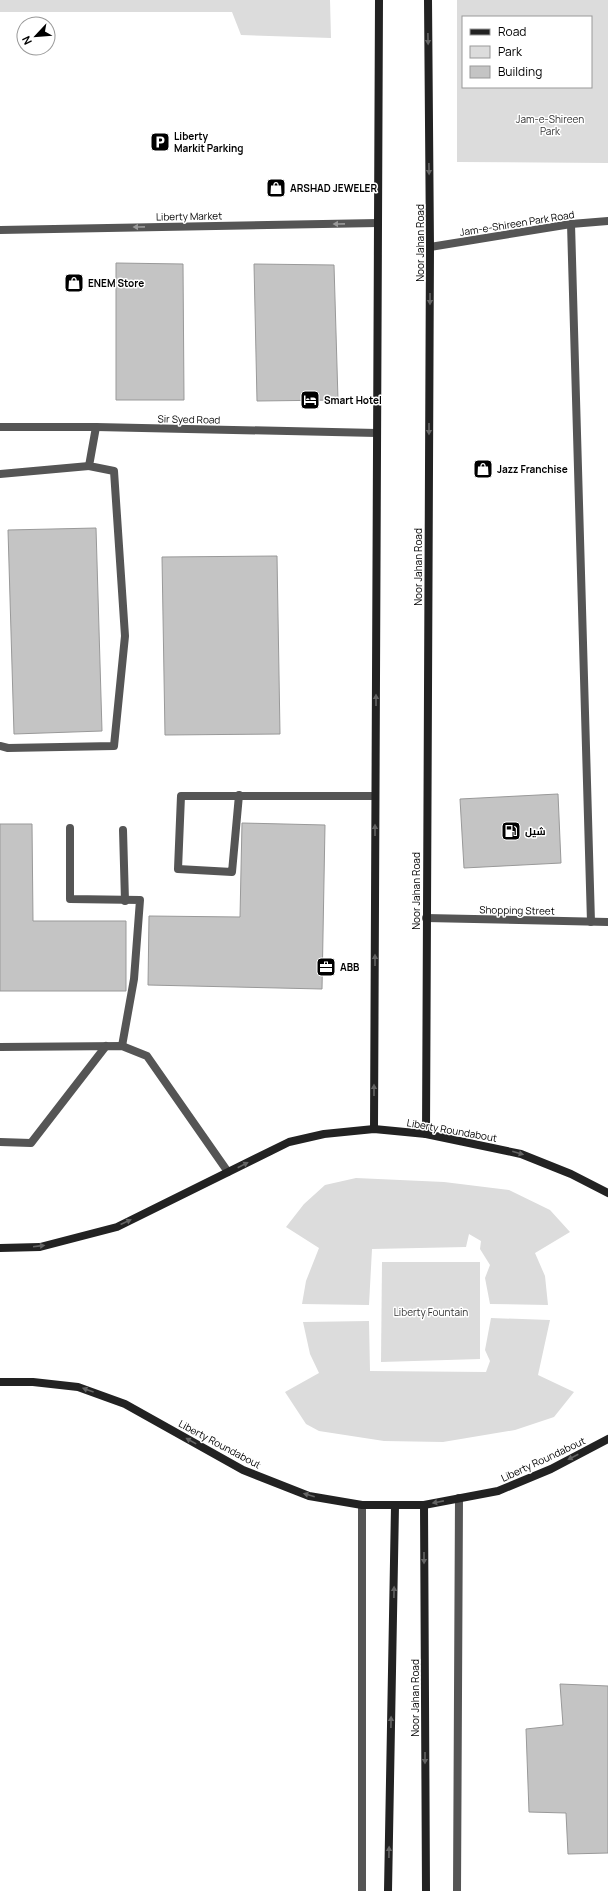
<svg xmlns="http://www.w3.org/2000/svg" width="608" height="1891" font-family="Manrope,Cairo,sans-serif">
<style>
.green{fill:#dcdcdc;fill-rule:evenodd}
.building{fill:#c4c4c4;stroke:#999}
.lines{fill:none;stroke-linecap:round;stroke-linejoin:round}
.lane{stroke:#555;stroke-width:8}
.street{stroke:#555;stroke-width:8}
.secondary{stroke:#222;stroke-width:8}
.oneway{fill:#646464}
.oneway2{fill:#999}
.labels{text-anchor:middle;stroke-width:3;stroke-linejoin:round;paint-order:stroke}
.park-label{font-size:10px;fill:#333;stroke:#fff}
.poi-label{font-size:10px;font-weight:bold;fill:#000;stroke:#fff;text-anchor:start}
.street-label{font-size:10px;fill:#000;stroke:#fff}
</style>
<rect width="100%" height="100%" fill="#fff"/>
<!-- green -->
<g class="green">
<polygon points="0,0 330,0 331,38 241,35 232,12 0,12"/>
<path d="M457 0H608V163L457 162ZM463 17H591V87H463Z"/>
<polygon points="356,1178 444,1182 509,1190 550,1210 570,1232 535,1253 545,1276 548,1305 490,1304 485,1278 490,1265 480,1249 481,1241 469,1234 466,1247 372,1249 369,1305 302,1304 306,1281 319,1248 286,1227 304,1204 325,1185"/>
<polygon points="382,1262 480,1262 480,1359 381,1362"/>
<polygon points="491,1318 550,1320 538,1375 574,1392 554,1417 515,1430 443,1442 384,1441 319,1431 306,1424 285,1392 319,1373 310,1354 303,1322 369,1321 370,1371 486,1372 490,1361 485,1350"/>
</g>
<!-- building -->
<g class="building">
<polygon points="116,263 183,264 184,400 116,400"/>
<polygon points="254,264 334,265 338,400 257,401"/>
<polygon points="96,528 102,731 14,734 8,530"/>
<polygon points="277,556 280,734 165,735 162,557"/>
<polygon points="558,794 561,863 464,868 460,799"/>
<polygon points="242,823 325,825 322,989 148,985 149,916 240,917"/>
<polygon points="0,824 32,824 33,921 126,921 126,991 0,991"/>
<polygon points="560,1684 608,1686 608,1853 568,1854 566,1813 529,1812 526,1729 563,1725"/>
</g>
<g class="lines">
<!-- lane -->
<g class="lane">
<polyline points="0,230 378,223"/>
<polyline points="0,474 89,466"/>
<polyline points="0,746 8,748 114,746 125,636 114,471 89,466 96,427"/>
<polyline points="239,795 232,872 178,869 181,796 375,796"/>
<polyline points="70,828 70,899 140,900 134,979 122,1046"/>
<polyline points="123,830 125,901"/>
<polyline points="0,1047 122,1046 147,1056 228,1172"/>
<polyline points="0,1142 31,1143 106,1046"/>
</g>
<!-- street -->
<g class="street">
<polyline points="571,224 591,922"/>
<polyline points="430,247 571,224 608,221"/>
<polyline points="0,427 96,427 377,433"/>
<polyline points="426,918 608,922"/>
<polyline points="362,1891 362,1505"/>
<polyline points="457,1891 459,1498"/>
</g>
<!-- secondary -->
<g class="secondary">
<polyline points="374,1129 379,0"/>
<polyline points="426,1134 430,247 428,0"/>
<polyline points="0,1248 40,1247 117,1227 289,1142 324,1134 374,1129 426,1134 521,1154 571,1174 608,1193"/>
<polyline points="0,1382 33,1382 78,1387 125,1404 243,1470 309,1496 362,1505 424,1505 498,1491 551,1469 608,1439"/>
<polyline points="424,1505 426,1891"/>
<polyline points="388,1891 395,1506"/>
</g>
</g>
<!-- one-way arrows -->
<defs><path id="oneway-solid" d="M-6-.8H1V-3.2L6.5 0L1 3.2V.8H-6Z"/></defs>
<g class="oneway">
<use href="#oneway-solid" transform="translate(428 39) rotate(89)"/>
<use href="#oneway-solid" transform="translate(429 169) rotate(89)"/>
<use href="#oneway-solid" transform="translate(430 299) rotate(90)"/>
<use href="#oneway-solid" transform="translate(429 429) rotate(90)"/>
<use href="#oneway-solid" transform="translate(376 700) rotate(-90)"/>
<use href="#oneway-solid" transform="translate(375 830) rotate(-90)"/>
<use href="#oneway-solid" transform="translate(375 960) rotate(-90)"/>
<use href="#oneway-solid" transform="translate(374 1090) rotate(-90)"/>
<use href="#oneway-solid" transform="translate(518 1153) rotate(16)"/>
<use href="#oneway-solid" transform="translate(243 1165) rotate(-27)"/>
<use href="#oneway-solid" transform="translate(126 1222) rotate(-25)"/>
<use href="#oneway-solid" transform="translate(39 1246) rotate(-7)"/>
<use href="#oneway-solid" transform="translate(88 1390) rotate(-160)"/>
<use href="#oneway-solid" transform="translate(191 1441) rotate(-151)"/>
<use href="#oneway-solid" transform="translate(573 1457) rotate(153)"/>
<use href="#oneway-solid" transform="translate(309 1495) rotate(-164)"/>
<use href="#oneway-solid" transform="translate(438 1502) rotate(169)"/>
<use href="#oneway-solid" transform="translate(424 1558) rotate(90)"/>
<use href="#oneway-solid" transform="translate(394 1592) rotate(-89)"/>
<use href="#oneway-solid" transform="translate(391 1722) rotate(-89)"/>
<use href="#oneway-solid" transform="translate(425 1758) rotate(90)"/>
<use href="#oneway-solid" transform="translate(389 1852) rotate(-89)"/>
</g>
<g class="oneway2">
<use href="#oneway-solid" transform="translate(339 224) rotate(179)"/>
<use href="#oneway-solid" transform="translate(139 227) rotate(179)"/>
</g>
<!-- icons -->
<defs>
<symbol id="parking-square" viewBox="-11 -11 22 22"><rect x="-9" y="-9" width="18" height="18" rx="4" fill="#000" stroke="#fff"/><path d="M-3.5-5.5H1a3.5 3.5 0 0 1 0 7H-1V5.5H-3.5ZM-1-3.4V-.6H.8a1.4 1.4 0 0 0 0-2.8Z" fill="#fff"/></symbol>
<symbol id="shop-square" viewBox="-11 -11 22 22"><rect x="-9" y="-9" width="18" height="18" rx="4" fill="#000" stroke="#fff"/><path d="M-5-2.5h2.3a2.7 3.5 0 0 1 5.4 0H5L5.5 6h-11ZM-1.5-2.5h3a1.5 2.3 0 0 0-3 0Z" fill="#fff"/></symbol>
<symbol id="hotel-square" viewBox="-11 -11 22 22"><rect x="-9" y="-9" width="18" height="18" rx="4" fill="#000" stroke="#fff"/><path d="M-6-4.5h1.5V1H6V5H4.5V3h-9V5H-6ZM-4 0a1.8 1.8 0 1 1 3.6 0ZM.5 0V-2.5h3Q6-2.5 6 0Z" fill="#fff"/></symbol>
<symbol id="fuel-square" viewBox="-11 -11 22 22"><rect x="-9" y="-9" width="18" height="18" rx="4" fill="#000" stroke="#fff"/><path d="M-5.5-6h7V0h2V4h1.3V-2.5L3-4.5l.8-.8L6-3V5H2.5V1h-1V6h-7ZM-4.2-4.7v3.2H.2V-4.7Z" fill="#fff"/></symbol>
<symbol id="office-square" viewBox="-11 -11 22 22"><rect x="-9" y="-9" width="18" height="18" rx="4" fill="#000" stroke="#fff"/><path d="M-6-3h4V-5.5h4V-3h4V5H-6ZM-1-4.5V-3h2v-1.5ZM-6 0V1H6V0Z" fill="#fff"/></symbol>
</defs>
<g fill-rule="evenodd">
<use href="#parking-square" x="149" y="131" width="22" height="22"/>
<use href="#shop-square" x="265" y="177" width="22" height="22"/>
<use href="#shop-square" x="63" y="272" width="22" height="22"/>
<use href="#hotel-square" x="299" y="389" width="22" height="22"/>
<use href="#shop-square" x="472" y="458" width="22" height="22"/>
<use href="#fuel-square" x="500" y="820" width="22" height="22"/>
<use href="#office-square" x="315" y="956" width="22" height="22"/>
</g>
<g class="labels">
<!-- park labels -->
<g class="park-label">
<text x="550" y="123">Jam-e-Shireen<tspan x="550" dy="12">Park</tspan></text>
<text x="431" y="1316">Liberty Fountain</text>
</g>
<!-- poi labels -->
<g class="poi-label">
<text x="174" y="140">Liberty<tspan x="174" dy="12">Markit Parking</tspan></text>
<text x="290" y="192">ARSHAD JEWELER</text>
<text x="88" y="287">ENEM Store</text>
<text x="324" y="404">Smart Hotel</text>
<text x="497" y="473">Jazz Franchise</text>
<text x="525" y="835">شیل</text>
<text x="340" y="971">ABB</text>
</g>
<!-- street labels -->
<g class="street-label">
<text transform="translate(189 216) rotate(-1)" y="4">Liberty Market</text>
<text transform="translate(517 223) rotate(-9)" y="4">Jam-e-Shireen Park Road</text>
<text transform="translate(420 243) rotate(-90)" y="4">Noor Jahan Road</text>
<text transform="translate(189 419) rotate(1)" y="4">Sir Syed Road</text>
<text transform="translate(418 567) rotate(-90)" y="4">Noor Jahan Road</text>
<text transform="translate(416 891) rotate(-90)" y="4">Noor Jahan Road</text>
<text transform="translate(517 910) rotate(1)" y="4">Shopping Street</text>
<text transform="translate(452 1130) rotate(10)" y="4">Liberty Roundabout</text>
<text transform="translate(220 1444) rotate(28)" y="4">Liberty Roundabout</text>
<text transform="translate(543 1459) rotate(-25)" y="4">Liberty Roundabout</text>
<text transform="translate(415 1698) rotate(-90)" y="4">Noor Jahan Road</text>
</g>
</g>
<!-- legend -->
<rect x="462" y="16" width="130" height="72" fill="#ffffff" stroke="#999999"/>
<rect x="470" y="29" width="20" height="6" fill="#222222" stroke="#999999"/>
<text x="498" y="36" font-size="12" fill="#000000">Road</text>
<rect x="470" y="46" width="20" height="12" fill="#dcdcdc" stroke="#999999"/>
<text x="498" y="56" font-size="12" fill="#000000">Park</text>
<rect x="470" y="66" width="20" height="12" fill="#c4c4c4" stroke="#999999"/>
<text x="498" y="76" font-size="12" fill="#000000">Building</text>
<!-- north arrow -->
<g transform="translate(36 36) rotate(244)"><circle r="19" fill="#ffffff" stroke="#999999"/>
<path d="M0-3L7 15L0 10L-7 15Z" fill="#000000"/>
<text y="-6" font-size="11" font-weight="bold" text-anchor="middle" fill="#000000">N</text>
</g>
</svg>
